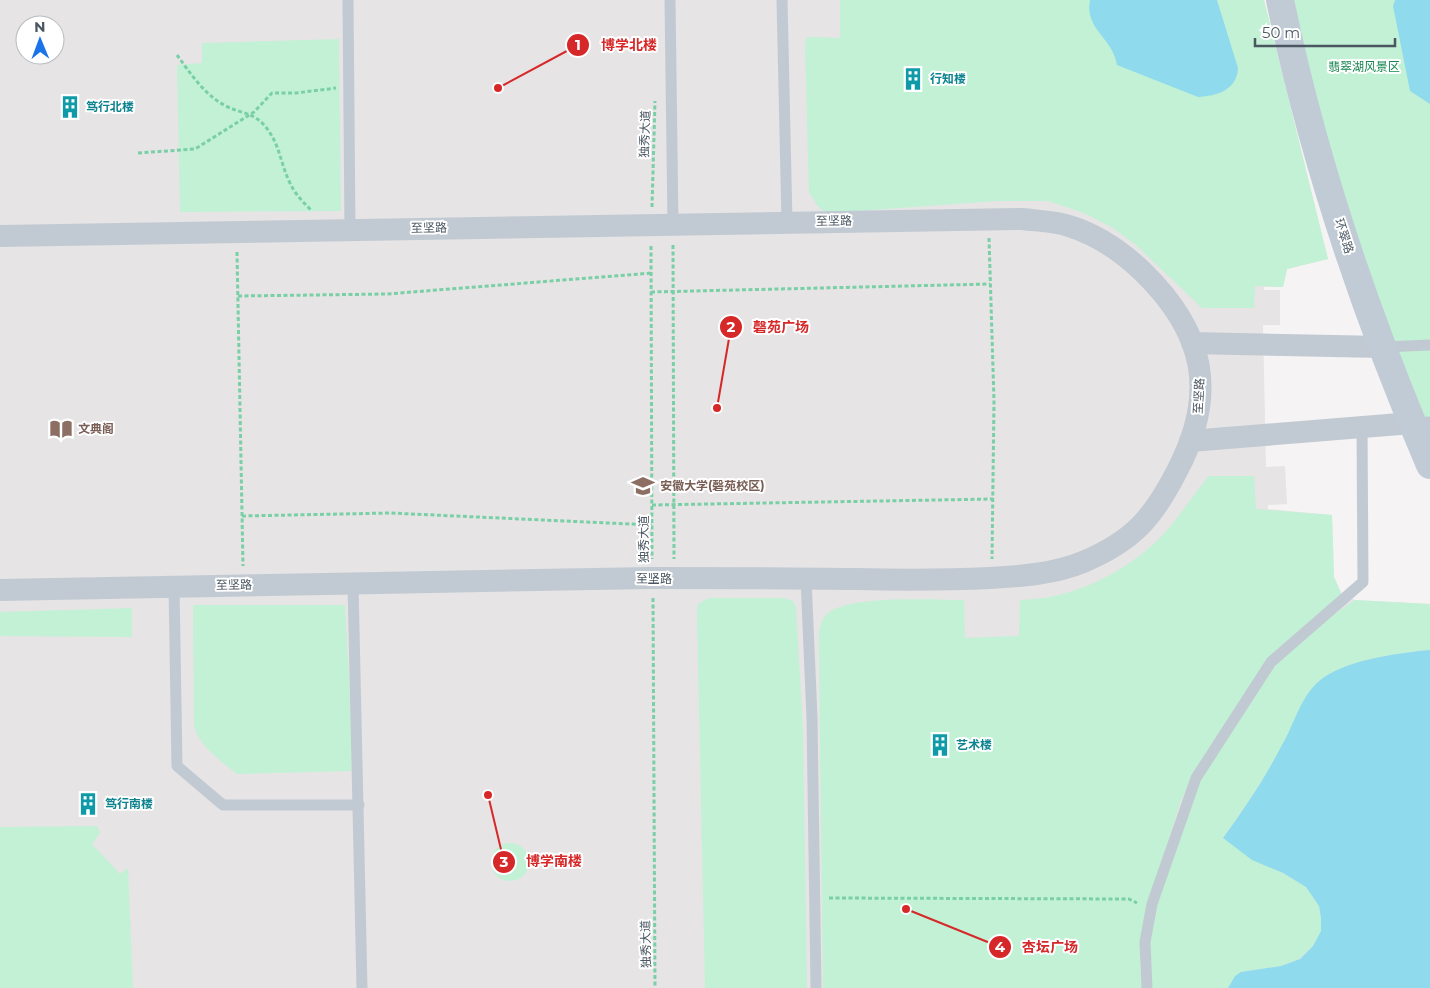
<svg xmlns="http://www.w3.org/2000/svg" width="1430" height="988" font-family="Montserrat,'Noto Sans SC',sans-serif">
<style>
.education{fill:#e6e4e5;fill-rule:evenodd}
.green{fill:#c3f1d5}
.water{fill:#90daee}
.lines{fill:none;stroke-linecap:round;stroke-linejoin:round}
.path{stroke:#7ad0a6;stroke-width:3;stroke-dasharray:4 2.5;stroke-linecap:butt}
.lane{stroke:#c1cad2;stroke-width:11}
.street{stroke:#c1cad2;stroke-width:22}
.secondary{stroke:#c1cbd6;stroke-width:28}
.labels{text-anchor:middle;stroke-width:4;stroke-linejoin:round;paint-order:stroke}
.park-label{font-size:12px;fill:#17864f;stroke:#fff}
.culture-label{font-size:12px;font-weight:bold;fill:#0d838f;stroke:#fff;text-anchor:start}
.street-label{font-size:12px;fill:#4a5661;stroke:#fff}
.education-label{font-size:12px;font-weight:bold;fill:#785e54;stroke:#fff;text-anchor:start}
.leader{fill:none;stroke:#d62828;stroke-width:2}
.callout-dot{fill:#d62828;stroke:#fff;stroke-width:2}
.mark-label{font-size:15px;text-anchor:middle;font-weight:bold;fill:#fff}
.callout-label{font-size:14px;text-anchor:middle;font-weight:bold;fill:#d62828;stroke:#fff;stroke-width:4;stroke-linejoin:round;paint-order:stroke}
</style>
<rect width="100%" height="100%" fill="#f5f3f3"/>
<!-- education -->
<path class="education" d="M0 0H1264L1328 259 1287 269 1283 287H1264V290H1280V325H1263L1266 467 1285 466 1287 504 1268 505V509L1332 515 1334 577 1342 595 1355 600 1430 604V988H0ZM25 25H55V55H25Z"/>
<!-- green -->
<g class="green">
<polygon points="840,0 1264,0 1328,259 1287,269 1283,287 1255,286 1254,308 1202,308 1137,246 1113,228 1084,213 1048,201 997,201 831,213 822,210 817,205 809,192 805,46 806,39 809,37 840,38"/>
<polygon points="1280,0 1430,0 1430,465"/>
<polygon points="339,39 341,211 180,212 177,65 202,63 202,43"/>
<path d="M1209 476H1254L1256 509 1332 515 1334 577 1342 595 1278 649 1194 772 1180 803 1147 908 1140 965 1142 988H823L819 654C819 642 817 626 825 616 842 594 934 600 964 600L965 638 1019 636 1020 600C1031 599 1043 599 1054 596 1088 589 1124 570 1150 547 1174 527 1189 499 1209 476Z"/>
<polygon points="709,598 784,598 793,601 796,607 803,729 807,988 705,988 697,615 698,604"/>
<path d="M1355 600 1430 604V650C1398 653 1343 660 1318 682 1301 698 1294 725 1283 745 1265 777 1245 808 1223 838L1306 887 1319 906 1321 918V931L1313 946 1299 959 1281 966 1241 972 1235 977 1228 988H1147L1145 942 1196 778 1290 645Z"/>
<path d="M193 605H345L352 734 351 771 237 774C222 762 197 744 194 725Z"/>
<polygon points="132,608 132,637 0,636 0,612"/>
<polygon points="97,826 100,833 92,844 120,874 128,868 133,988 0,988 0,827"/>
<circle cx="510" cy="862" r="19"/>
</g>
<!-- water -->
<g class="water">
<path d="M1090 0H1217L1238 68C1237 90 1217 96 1198 97L1117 65C1113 38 1084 29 1090 0Z"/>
<polygon points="1395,0 1430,0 1430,104 1410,91 1393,6"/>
<path d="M1430 650V988H1228L1235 976 1241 972 1281 966 1300 959 1313 946 1321 931V918L1319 906 1306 887 1283 873 1252 860 1223 838C1245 808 1265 778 1282 745 1294 725 1300 698 1318 682 1342 660 1398 653 1430 650Z"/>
</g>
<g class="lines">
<!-- path -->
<g class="path">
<path d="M177 55C190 73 204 94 224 105 238 113 253 112 264 125 280 143 280 163 290 183 295 194 303 202 311 210"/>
<polyline points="138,153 195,149 254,112 272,93 296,93 336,88"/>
<polyline points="652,207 655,101"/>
<polyline points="989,238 994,401 992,559"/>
<polyline points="673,245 674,559"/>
<polyline points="651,246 652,559"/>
<polyline points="237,252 243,566"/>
<polyline points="651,292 990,284"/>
<polyline points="238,296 387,294 652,273"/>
<polyline points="652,505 993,499"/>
<polyline points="242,516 390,513 652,525"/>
<polyline points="653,598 655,988"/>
<polyline points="829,898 1129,899 1137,903"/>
</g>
<!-- lane -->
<g class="lane">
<polyline points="348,0 350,230"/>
<polyline points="670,0 673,225"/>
<polyline points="782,0 787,222"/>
<polyline points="1383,347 1430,345"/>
<polyline points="1412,423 1430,422"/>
<polyline points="806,578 812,718 816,988"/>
<polyline points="353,584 362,988"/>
<polyline points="174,586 177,766 223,805 359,805"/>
<polyline points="1147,988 1145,942 1152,904 1196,778 1271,662 1363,582 1362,427"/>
</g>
<!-- street -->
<g class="street">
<path d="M0 236 1022 219C1038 221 1054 221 1069 226 1098 235 1121 251 1142 271 1205 332 1218 393 1177 471 1153 518 1133 541 1083 562 1054 574 1022 576 990 578 945 580 901 580 856 579 787 578 718 578 650 578 433 580 217 588 0 590"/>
<polyline points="1192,343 1383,347"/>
<polyline points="1190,441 1412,423"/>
</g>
<!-- secondary -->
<path class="secondary" d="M1280 0C1313 159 1366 316 1430 465"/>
</g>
<!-- icons -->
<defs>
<symbol id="building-bare" viewBox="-9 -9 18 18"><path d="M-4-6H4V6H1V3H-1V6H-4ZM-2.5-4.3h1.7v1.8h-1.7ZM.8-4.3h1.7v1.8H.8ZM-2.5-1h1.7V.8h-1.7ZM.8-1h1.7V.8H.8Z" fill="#0f9aa8" stroke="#fff" stroke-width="2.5" paint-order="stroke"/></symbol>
<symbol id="library-bare" viewBox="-9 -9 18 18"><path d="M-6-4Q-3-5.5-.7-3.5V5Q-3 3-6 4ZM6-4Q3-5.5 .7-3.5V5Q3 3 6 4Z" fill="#8d6e63" stroke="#fff" stroke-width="2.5" paint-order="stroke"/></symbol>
<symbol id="university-bare" viewBox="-9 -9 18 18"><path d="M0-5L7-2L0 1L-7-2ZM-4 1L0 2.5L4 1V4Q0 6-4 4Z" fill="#8d6e63" stroke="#fff" stroke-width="2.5" paint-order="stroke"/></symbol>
</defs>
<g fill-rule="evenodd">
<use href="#building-bare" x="897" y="63" width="32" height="32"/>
<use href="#building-bare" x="54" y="91" width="32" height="32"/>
<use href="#library-bare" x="45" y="413" width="32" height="32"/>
<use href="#university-bare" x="627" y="470" width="32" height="32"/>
<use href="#building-bare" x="924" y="729" width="32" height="32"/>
<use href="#building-bare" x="72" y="788" width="32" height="32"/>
</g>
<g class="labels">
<!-- park labels -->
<g class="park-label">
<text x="1364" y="71">翡翠湖风景区</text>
</g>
<!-- culture labels -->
<g class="culture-label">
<text x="930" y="83">行知楼</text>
<text x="86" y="111">笃行北楼</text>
<text x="956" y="749">艺术楼</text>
<text x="105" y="808">笃行南楼</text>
</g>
<!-- street labels -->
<g class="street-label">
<text transform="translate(645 134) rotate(-88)" y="4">独秀大道</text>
<text transform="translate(834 221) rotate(-1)" y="4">至坚路</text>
<text transform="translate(429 228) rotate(-1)" y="4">至坚路</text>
<text transform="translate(1344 236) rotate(72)" y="4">环翠路</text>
<text transform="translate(1199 396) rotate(-87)" y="4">至坚路</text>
<text transform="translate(644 539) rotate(-90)" y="4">独秀大道</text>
<text x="654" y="583">至坚路</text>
<text transform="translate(234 585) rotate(-1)" y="4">至坚路</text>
<text transform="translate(646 944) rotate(-91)" y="4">独秀大道</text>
</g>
<!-- education labels -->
<g class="education-label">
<text x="78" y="433">文典阁</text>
<text x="660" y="490">安徽大学(磬苑校区)</text>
</g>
</g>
<!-- callouts -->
<path class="leader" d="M498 88L578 45M717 408L731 327M488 795L504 862M906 909L1000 947"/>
<g class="callout-dot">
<circle cx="498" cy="88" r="5"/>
<circle cx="717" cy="408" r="5"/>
<circle cx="488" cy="795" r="5"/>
<circle cx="906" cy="909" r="5"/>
<circle cx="578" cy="45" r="12"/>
<circle cx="731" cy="327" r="12"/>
<circle cx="504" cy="862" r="12"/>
<circle cx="1000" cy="947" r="12"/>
</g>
<g class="mark-label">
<text x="578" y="50">1</text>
<text x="731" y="332">2</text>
<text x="504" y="867">3</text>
<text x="1000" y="952">4</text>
</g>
<g class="callout-label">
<text x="629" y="50">博学北楼</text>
<text x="781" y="332">磬苑广场</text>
<text x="554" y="866">博学南楼</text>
<text x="1050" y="952">杏坛广场</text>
</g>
<!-- north arrow -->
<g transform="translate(40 40) rotate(359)"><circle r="24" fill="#ffffff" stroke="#b7bbc0"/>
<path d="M0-4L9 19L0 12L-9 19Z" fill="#1a73e8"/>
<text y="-8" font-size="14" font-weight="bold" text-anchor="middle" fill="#4a5661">N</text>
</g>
<!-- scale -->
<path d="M1255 38v8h140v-8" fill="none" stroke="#4a5661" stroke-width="2.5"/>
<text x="1262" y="38" font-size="15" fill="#4a5661" stroke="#ffffff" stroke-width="4" paint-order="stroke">50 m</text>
</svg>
